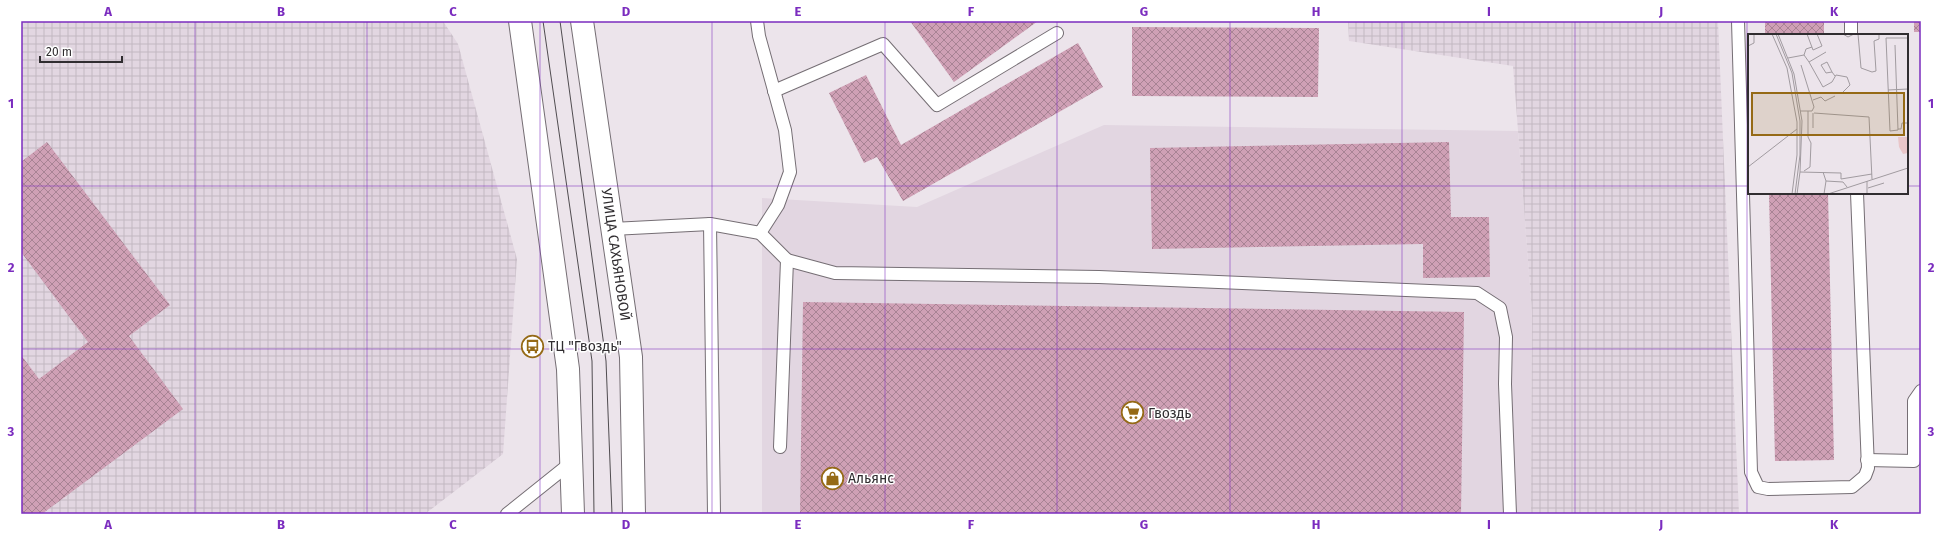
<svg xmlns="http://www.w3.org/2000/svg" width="1942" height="535" font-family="'Fira Sans',sans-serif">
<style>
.built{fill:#e2d6e1}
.industrial{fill:url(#industrial-grid)}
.building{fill:url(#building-cross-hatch)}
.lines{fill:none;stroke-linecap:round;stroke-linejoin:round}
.service-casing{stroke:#756e74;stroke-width:14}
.secondary-casing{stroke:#756e74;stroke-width:24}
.service{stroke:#fff;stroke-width:12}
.secondary{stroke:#fff;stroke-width:22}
.tram{stroke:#504c50;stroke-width:1}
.grid{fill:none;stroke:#7b2cbf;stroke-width:1;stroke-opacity:0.55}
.labels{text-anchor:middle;stroke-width:3;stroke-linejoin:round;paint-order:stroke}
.street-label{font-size:14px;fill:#302d30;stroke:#fff}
.poi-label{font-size:14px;fill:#302d30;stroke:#fff;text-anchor:start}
.inset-road{fill:none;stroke:#a19ba0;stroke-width:1}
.view{fill:#956a16;fill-opacity:0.15;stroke:#956a16;stroke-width:2}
.inset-edge{fill:none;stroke:#302d30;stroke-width:2}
.neatline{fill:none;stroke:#7b2cbf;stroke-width:1.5}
.grid-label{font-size:13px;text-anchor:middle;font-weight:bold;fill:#7b2cbf}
</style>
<defs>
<pattern id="industrial-grid" width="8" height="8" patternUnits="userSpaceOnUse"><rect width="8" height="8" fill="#e2d6e1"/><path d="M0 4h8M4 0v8" fill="none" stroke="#c2b8c1"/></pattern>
<pattern id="building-cross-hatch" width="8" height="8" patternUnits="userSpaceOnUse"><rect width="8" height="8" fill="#cfa0b5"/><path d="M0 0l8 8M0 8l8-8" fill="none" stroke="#a88394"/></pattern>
</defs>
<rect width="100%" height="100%" fill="#ece4eb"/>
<!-- built -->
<polygon class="built" points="1104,125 1518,131 1532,312 1531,514 762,514 762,198 917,207"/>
<!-- industrial -->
<g class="industrial">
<polygon points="21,21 443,21 458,44 517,259 503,454 425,514 21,514"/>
<polygon points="1348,21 1718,21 1739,514 1531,514 1532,312 1513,66 1349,41"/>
</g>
<!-- building -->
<g class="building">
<polygon points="910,21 1038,21 954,82"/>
<rect x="1765" y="21" width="59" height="14"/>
<rect x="1914" y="21" width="7" height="11"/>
<polygon points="1132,27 1319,28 1318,97 1132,96"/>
<polygon points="1078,43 1103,87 903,201 877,157 864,163 829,93 866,75 901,145"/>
<polygon points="47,142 170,305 129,336 183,409 42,514 21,514 21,355 39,379 88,342 21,252 21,162"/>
<polygon points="1449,142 1451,217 1489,217 1490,277 1423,278 1423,244 1152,249 1150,148"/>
<polygon points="1769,193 1828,193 1834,460 1775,461"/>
<polygon points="803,302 1464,312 1461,514 800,514"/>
</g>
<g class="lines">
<defs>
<g id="service">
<polyline points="1738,21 1751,472 1758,487 1768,489 1852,487 1865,476 1868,468 1857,193"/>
<polyline points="1851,21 1851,35"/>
<polyline points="774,91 883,44 937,105 1057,33"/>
<polyline points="710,224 714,514"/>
<polyline points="612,229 710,224 760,233 778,205 790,172 785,130 759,36 757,21"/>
<polyline points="760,233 787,260 780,447"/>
<polyline points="787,260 835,273 1099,277 1477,293 1500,308 1506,337 1505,384 1510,514"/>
<polyline points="1867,460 1914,461 1914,401 1921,391"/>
<polyline points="507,514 572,462"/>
</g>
<g id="secondary">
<polyline points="520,21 568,369 573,514"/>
<path id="s1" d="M582 21 631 357 634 514"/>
</g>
</defs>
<!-- service casing -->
<use href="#service" class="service-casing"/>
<!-- secondary casing -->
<use href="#secondary" class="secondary-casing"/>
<!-- service -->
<use href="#service" class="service"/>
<!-- secondary -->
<use href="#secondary" class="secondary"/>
<!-- tram -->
<g class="tram">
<polyline points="543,21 592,361 594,514"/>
<polyline points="560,21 606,361 612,514"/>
</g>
</g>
<!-- grid -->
<path class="grid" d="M195 21V514M367 21V514M540 21V514M712 21V514M885 21V514M1057 21V514M1230 21V514M1402 21V514M1575 21V514M1747 21V514M21 186H1749M1907 186H1921M21 349H1921"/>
<!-- icons -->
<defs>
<symbol id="bus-ring" viewBox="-11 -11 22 22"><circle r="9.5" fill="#fff" stroke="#956a16" stroke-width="1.5"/><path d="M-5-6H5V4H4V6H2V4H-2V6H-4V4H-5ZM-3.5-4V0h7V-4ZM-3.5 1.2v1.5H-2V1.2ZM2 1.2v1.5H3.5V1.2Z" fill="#956a16"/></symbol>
<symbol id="supermarket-ring" viewBox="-11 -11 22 22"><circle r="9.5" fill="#fff" stroke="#956a16" stroke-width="1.5"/><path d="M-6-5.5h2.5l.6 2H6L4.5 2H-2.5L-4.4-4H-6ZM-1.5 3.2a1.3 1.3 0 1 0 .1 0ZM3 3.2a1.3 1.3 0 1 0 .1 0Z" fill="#956a16"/></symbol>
<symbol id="shop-ring" viewBox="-11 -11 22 22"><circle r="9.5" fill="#fff" stroke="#956a16" stroke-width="1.5"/><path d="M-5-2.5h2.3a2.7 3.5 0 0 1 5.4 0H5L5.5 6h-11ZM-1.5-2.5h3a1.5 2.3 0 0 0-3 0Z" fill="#956a16"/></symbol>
</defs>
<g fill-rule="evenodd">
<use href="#bus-ring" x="520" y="334" width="25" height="25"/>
<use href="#supermarket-ring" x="1120" y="400" width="25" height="25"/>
<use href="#shop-ring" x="820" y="466" width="25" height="25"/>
</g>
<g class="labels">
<!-- street labels -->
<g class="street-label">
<text dy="5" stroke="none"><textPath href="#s1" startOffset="236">УЛИЦА САХЬЯНОВОЙ</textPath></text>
</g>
<!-- poi labels -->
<g class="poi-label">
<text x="548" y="351">ТЦ "Гвоздь"</text>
<text x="1148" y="418">Гвоздь</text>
<text x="848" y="483">Альянс</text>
</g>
</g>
<!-- overview -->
<g transform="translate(1748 34)">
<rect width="160" height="160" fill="#ece4eb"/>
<path d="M150 103H160V119L155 120 151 113Z" fill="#e9c6c9"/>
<path class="inset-road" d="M24 0 39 34 49 88V121L44 160M28 0 44 39 52 87V121L47 160M30 0 46 40 54 87 52 138 49 160M59 0 65 16 74 12 69 0M95 0 100 3 106 0M110 0 113 34 124 38 128 37 126 7 131 5V0M147 11 150 96 142 97 138 4H160M0 12 6 9V1M56 21 58 15 64 13M40 24 56 21 61 28 78 18M61 28 75 53 84 48 88 41 99 43 102 51 93 60M84 38 78 39 73 31 79 28 84 38 87 42M140 56 160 55M65 66 73 63 77 67 87 62M52 77H64L66 73 53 31M66 79 121 83 124 145M65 94V79M150 95H153L154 89H160M0 133 49 95M56 137 62 133 63 109 60 103V77M52 138 93 139V145L124 140M75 138 78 147 76 160M78 147 95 148 99 153M119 147V160M120 154 136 149M80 160 160 134"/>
<path class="view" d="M4 59H156V101H4Z"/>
<rect width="160" height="160" class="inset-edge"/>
</g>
<!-- border -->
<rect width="1942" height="535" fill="none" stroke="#ffffff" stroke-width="44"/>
<!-- scale -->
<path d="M40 56v6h82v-6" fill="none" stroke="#302d30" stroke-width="2"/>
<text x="46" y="56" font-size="12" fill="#302d30" stroke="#ffffff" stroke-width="3" paint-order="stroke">20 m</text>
<rect x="22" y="22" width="1898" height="491" class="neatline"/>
<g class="grid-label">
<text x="108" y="16">A</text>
<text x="281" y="16">B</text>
<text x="453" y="16">C</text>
<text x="626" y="16">D</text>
<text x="798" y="16">E</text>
<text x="971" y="16">F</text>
<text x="1144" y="16">G</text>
<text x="1316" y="16">H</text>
<text x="1489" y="16">I</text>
<text x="1661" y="16">J</text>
<text x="1834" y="16">K</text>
<text x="11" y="108">1</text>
<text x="1931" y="108">1</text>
<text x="11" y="272">2</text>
<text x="1931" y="272">2</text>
<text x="11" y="436">3</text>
<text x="1931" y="436">3</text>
<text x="108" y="529">A</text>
<text x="281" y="529">B</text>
<text x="453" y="529">C</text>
<text x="626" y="529">D</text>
<text x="798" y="529">E</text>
<text x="971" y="529">F</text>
<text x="1144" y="529">G</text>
<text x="1316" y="529">H</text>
<text x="1489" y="529">I</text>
<text x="1661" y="529">J</text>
<text x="1834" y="529">K</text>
</g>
</svg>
